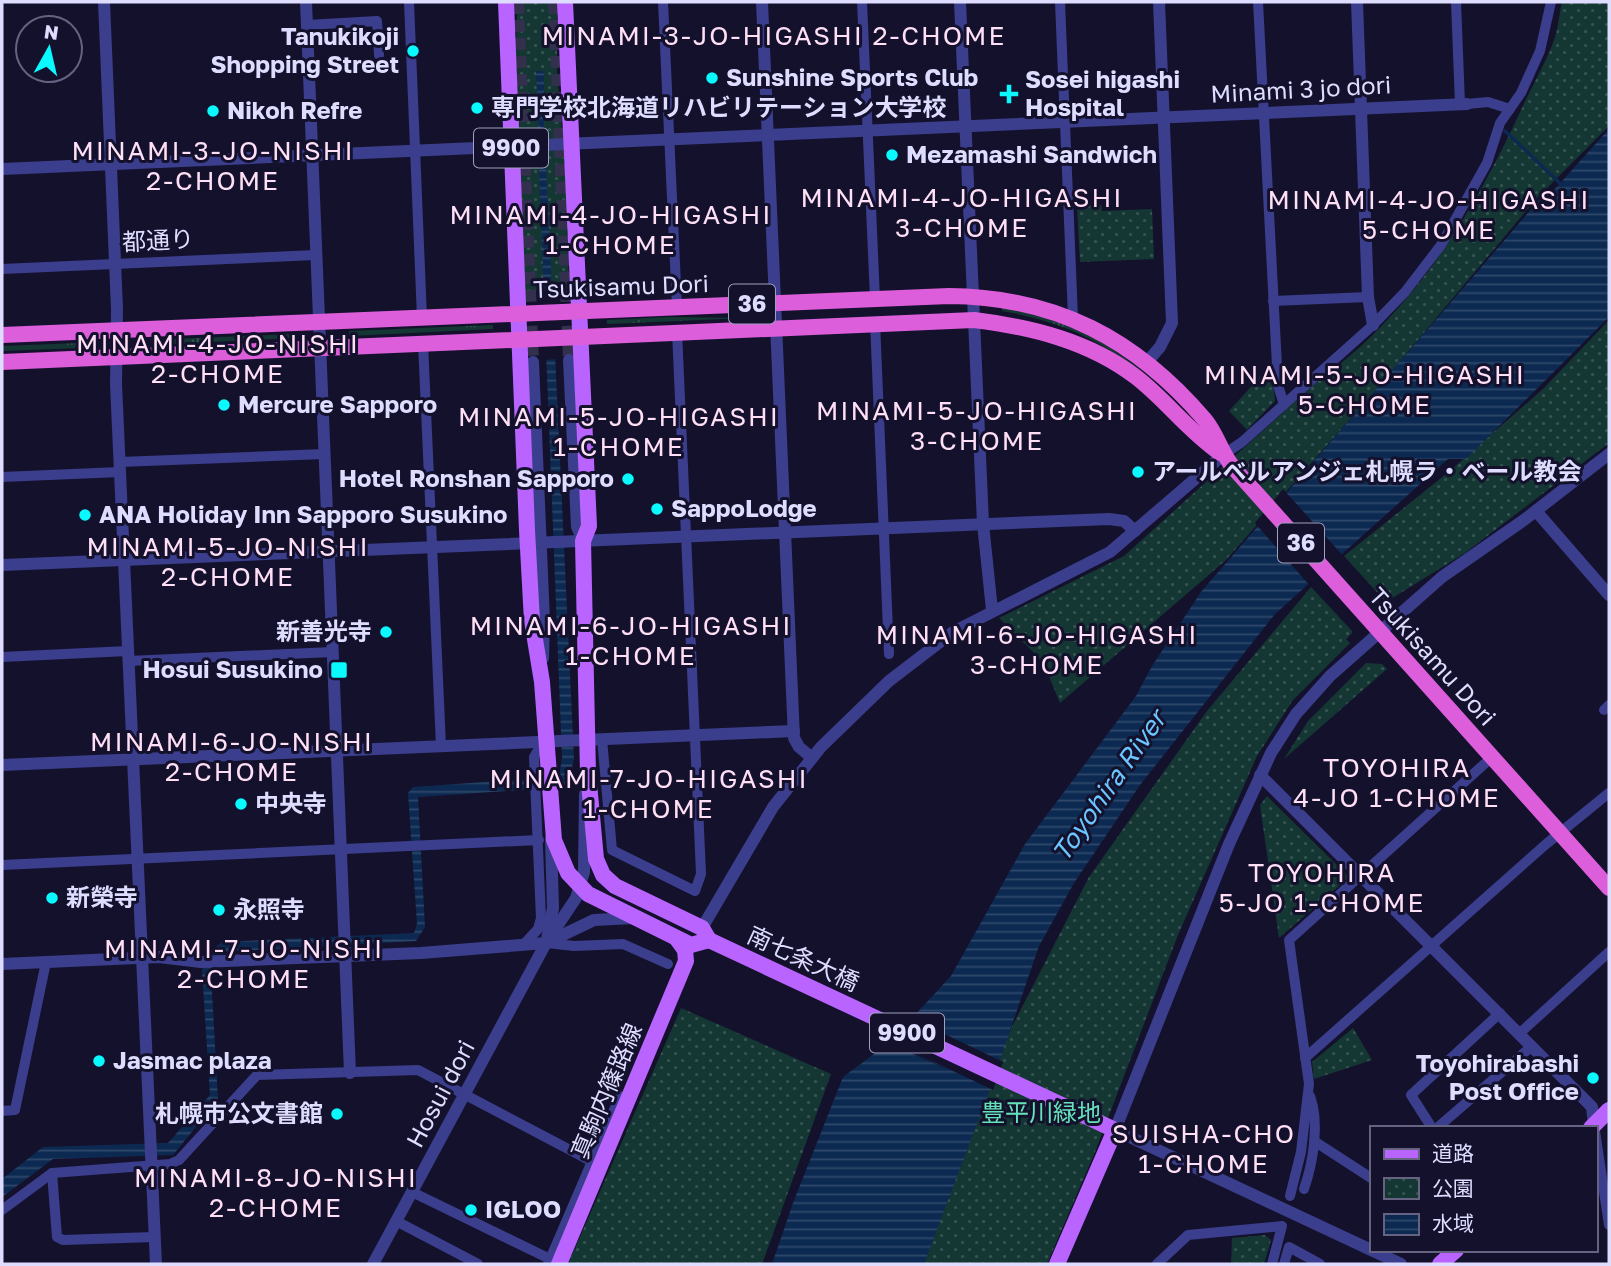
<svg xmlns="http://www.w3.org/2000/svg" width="1611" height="1266" font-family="'Golos Text','Noto Sans JP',sans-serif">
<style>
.grass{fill:url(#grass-tufts)}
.park{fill:url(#park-dots)}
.water{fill:url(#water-rules)}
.pier{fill:#14112d}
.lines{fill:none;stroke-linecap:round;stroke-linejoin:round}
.stream{stroke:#0c2a51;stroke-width:3.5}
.tertiary-tunnel{stroke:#32304c;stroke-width:12;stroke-dasharray:12 6;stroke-linecap:butt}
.minor{stroke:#3b3e8c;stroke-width:10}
.tertiary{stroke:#3b3e8c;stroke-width:12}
.primary{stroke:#b964ff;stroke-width:16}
.trunk{stroke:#dc5eda;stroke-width:16}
.poi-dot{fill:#09f9ff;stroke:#14112d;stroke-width:2.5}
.labels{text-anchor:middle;stroke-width:6;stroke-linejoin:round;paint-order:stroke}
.shield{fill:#14112d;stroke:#a1a0c0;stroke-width:2}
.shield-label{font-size:23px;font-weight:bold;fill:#deddff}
.poi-label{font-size:24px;font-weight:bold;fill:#deddff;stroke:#14112d;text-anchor:start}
.street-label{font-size:24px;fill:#deddff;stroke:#14112d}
.park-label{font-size:24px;fill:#64e3ba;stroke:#14112d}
.neighbourhood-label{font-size:26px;letter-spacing:2px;fill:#ffdff6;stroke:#14112d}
.water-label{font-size:26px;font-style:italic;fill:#6bc5ff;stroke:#14112d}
</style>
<defs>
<pattern id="grass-tufts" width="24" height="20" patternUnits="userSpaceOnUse" patternTransform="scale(1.75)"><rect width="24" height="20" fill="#143733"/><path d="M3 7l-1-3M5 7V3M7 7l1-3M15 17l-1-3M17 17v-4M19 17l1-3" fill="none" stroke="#365452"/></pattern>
<pattern id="park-dots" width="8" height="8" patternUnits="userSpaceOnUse" patternTransform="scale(1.75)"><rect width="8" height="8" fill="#143733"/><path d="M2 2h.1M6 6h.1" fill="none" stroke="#365452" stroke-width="1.8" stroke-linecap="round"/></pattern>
<pattern id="water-rules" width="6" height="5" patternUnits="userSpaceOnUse" patternTransform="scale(1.75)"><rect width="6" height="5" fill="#0c2a51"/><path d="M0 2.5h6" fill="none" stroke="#2f486b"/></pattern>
</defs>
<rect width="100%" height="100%" fill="#14112d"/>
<!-- grass -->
<g class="grass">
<path d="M1002 308C1099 326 1141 364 1206 435 1139 367 1099 328 1002 311Z"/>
<polygon points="667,317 748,318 607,324 607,320"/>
<polygon points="493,325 493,329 349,336 349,331"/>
<polygon points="293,334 294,338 152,345 152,340"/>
<polygon points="80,343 80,348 2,351 2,346"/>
</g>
<!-- park -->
<g class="park">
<polygon points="517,2 557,2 557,72 565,168 569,289 525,291 516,55"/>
<path d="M1562 2H1609V126L1536 199 1386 378 1226 560 1060 703 1043 662 999 618 1124 556 1319 380C1412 314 1474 212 1521 110 1531 88 1544 66 1553 43 1558 31 1559 15 1562 2Z"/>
<polygon points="1101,205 1102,211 1152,209 1154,259 1080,262 1077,206"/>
<polygon points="1609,320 1609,443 1465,553 1386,602 1344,556 1451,470 1544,388"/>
<polygon points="1268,368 1273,376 1275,401 1247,430 1229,411"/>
<polygon points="1311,587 1353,632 1346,639 1350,643 1293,700 1257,756 1178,935 1095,1152 1047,1264 924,1264 982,1085 1089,877 1207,711"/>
<polygon points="1366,663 1382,664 1387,669 1284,759 1308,721"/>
<polygon points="1267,796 1347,875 1347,879 1279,938 1260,805"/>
<polygon points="681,1008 831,1074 762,1264 568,1264"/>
<polygon points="1353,1028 1372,1060 1314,1079 1312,1062"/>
<polygon points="1265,1235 1271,1240 1264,1264 1231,1264 1232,1238"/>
</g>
<!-- water -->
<g class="water">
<polygon points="536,71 543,71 544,74 544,128 538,128"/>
<polygon points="1609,129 1609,317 1466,459 1448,459 1275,614 1140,785 1074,883 1039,946 990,1089 924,1264 772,1264 793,1203 843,1077 889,1043 949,1070 891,1041 951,976 1025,844 1136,696 1152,666 1201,592 1540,199 1554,190"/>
<polygon points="546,162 574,759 567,787 418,797 425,927 416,941 223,952 211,973 218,1100 173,1155 53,1159 2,1197 2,1179 43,1147 168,1143 210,1095 202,970 210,952 222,942 414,933 417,924 408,793 413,787 559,777 562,758 539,171 539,163"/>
</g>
<!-- pier -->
<g class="pier">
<polygon points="554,290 558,359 543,360 541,291"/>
<polygon points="1283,489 1345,558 1311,587 1255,523"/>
<polygon points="909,1017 1003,1062 993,1090 888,1040"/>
</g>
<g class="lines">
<!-- stream -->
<g class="stream">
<polyline points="542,125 544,167"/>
<polyline points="1505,131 1562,185"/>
</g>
<!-- tertiary-tunnel -->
<g class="tertiary-tunnel">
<polyline points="518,2 533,362"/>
<polyline points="554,2 569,360"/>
</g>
<!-- minor -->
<g class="minor">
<polyline points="409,2 422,318"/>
<polyline points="663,2 677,307"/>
<polyline points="862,2 875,299"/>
<polyline points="1060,2 1073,318"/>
<polyline points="1258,2 1278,385 1284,405"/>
<polyline points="1456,2 1460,104"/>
<polyline points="307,25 377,21 379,55"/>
<polyline points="1467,104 1488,102 1510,109"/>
<polyline points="2,269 316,255"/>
<polyline points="1273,301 1368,297"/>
<polyline points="875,322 889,654"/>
<polyline points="423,343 441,746"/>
<polyline points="1223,455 1242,442 1373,325 1405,292 1441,245 1487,163 1500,123 1521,93 1540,51 1551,2"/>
<polyline points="120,462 324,454"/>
<polyline points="2,477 120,472"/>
<polyline points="2,657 128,651"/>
<polyline points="128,661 332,652"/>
<polyline points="1604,710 1609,705"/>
<polyline points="602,739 612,850 695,891 701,874 677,331"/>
<polyline points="2,865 539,840"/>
<polyline points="525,943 538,929 541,918 534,757 544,740"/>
<polyline points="547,943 574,946 623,944 668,964"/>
<polyline points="1520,1033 1609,952"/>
<polyline points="1305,1058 1545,845 1609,793"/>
<polyline points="2,1111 15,1110 46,962"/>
<polyline points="1432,1128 1411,1095 1500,1013"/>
<polyline points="1437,1128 1532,1046"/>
<polyline points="1595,1131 1609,1225"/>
<polyline points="1314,1141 1371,1178"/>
<polyline points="52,1173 57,1237 63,1240 154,1237"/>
<path d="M1304 1189C1313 1163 1320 1123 1310 1096"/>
<polyline points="412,1192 550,1259"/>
<polyline points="1290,1196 1301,1152 1309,1084 1289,940 1491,758"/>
<polyline points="2,1210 52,1173 170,1164 179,1160 257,1075 418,1070 591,1161"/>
<polyline points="396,1221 478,1264"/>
<polyline points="548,1264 620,1096"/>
<polyline points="1157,1264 1188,1235 1282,1226 1272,1264"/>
<polyline points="1284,1264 1289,1247 1320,1264"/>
</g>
<!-- tertiary -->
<g class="tertiary">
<polyline points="104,2 117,309 116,384 156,1264"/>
<polyline points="306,2 350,1073"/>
<polyline points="762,2 794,738 799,747 812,758"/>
<polyline points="960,2 983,524 992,610"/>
<polyline points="1357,2 1368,297 1373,325"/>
<polyline points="2,169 1467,104"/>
<polyline points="569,360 577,527 583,541"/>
<polyline points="533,362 544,621 543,658"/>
<polyline points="1147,362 1160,347 1172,323 1159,2"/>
<polyline points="1536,511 1609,595"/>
<polyline points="2,565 1109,519 1124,521 1135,531"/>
<polyline points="2,765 794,731"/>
<polyline points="1260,775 1592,1107 1594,1125"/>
<polyline points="702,928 773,807 821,747 889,681 953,632 1110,552 1223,455"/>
<polyline points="547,939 553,908 551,839"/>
<polyline points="2,964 159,957 201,962 421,953 546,943 594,920 634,918"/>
<polyline points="373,1264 546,943 576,898 584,872 585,794"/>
<polyline points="1401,1264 1115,1130 1229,844 1271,753 1296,714 1330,676 1442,577 1524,520 1609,454"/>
</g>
<!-- primary -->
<g class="primary">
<polyline points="506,2 527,530 532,621 542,682 554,840 568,873 588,894 691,945 709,940"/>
<polyline points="565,2 589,526 583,541 588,773 596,859 603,875 615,886 702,928 709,940"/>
<polyline points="709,940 1115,1130 1057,1264"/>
<polyline points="1591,1128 1609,1110"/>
<polyline points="559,1264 686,961 685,950 677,939"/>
<polyline points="1440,1264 1456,1250"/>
</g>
<!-- trunk -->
<g class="trunk">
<path d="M2 335 949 296C1056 297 1136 339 1205 420 1216 433 1221 452 1232 466L1609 888"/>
<path d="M2 362 974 320C1031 327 1089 341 1136 377 1167 401 1187 430 1220 453"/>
</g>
</g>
<!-- markers -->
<g class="poi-dot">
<circle cx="413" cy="51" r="7"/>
<circle cx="712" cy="78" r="7"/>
<path d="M1005.5 83.5h7v7h7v7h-7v7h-7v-7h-7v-7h7z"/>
<circle cx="477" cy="108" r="7"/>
<circle cx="213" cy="111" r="7"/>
<circle cx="892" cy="155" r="7"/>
<circle cx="224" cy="405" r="7"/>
<circle cx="1138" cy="472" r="7"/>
<circle cx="628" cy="479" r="7"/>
<circle cx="657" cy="509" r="7"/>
<circle cx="85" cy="515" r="7"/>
<circle cx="386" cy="632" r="7"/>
<rect x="330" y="661" width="18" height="18" rx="3.5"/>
<circle cx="241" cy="804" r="7"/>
<circle cx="52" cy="898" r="7"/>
<circle cx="219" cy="910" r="7"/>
<circle cx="99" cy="1061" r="7"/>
<circle cx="1593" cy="1078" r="7"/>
<circle cx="337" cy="1114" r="7"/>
<circle cx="471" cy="1210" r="7"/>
</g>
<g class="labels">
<!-- shield labels -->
<g class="shield">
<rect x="474" y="128.5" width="74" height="39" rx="5"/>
<rect x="729" y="284.5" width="46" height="39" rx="5"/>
<rect x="1278" y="523.5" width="46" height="39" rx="5"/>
<rect x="870" y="1013.5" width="74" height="39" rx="5"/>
</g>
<g class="shield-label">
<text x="511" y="156">9900</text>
<text x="752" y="312">36</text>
<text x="1301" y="551">36</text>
<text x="907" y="1041">9900</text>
</g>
<!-- poi labels -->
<g class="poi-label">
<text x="399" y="45" text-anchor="end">Tanukikoji<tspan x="399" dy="28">Shopping Street</tspan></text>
<text x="726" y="86">Sunshine Sports Club</text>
<text x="1025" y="88">Sosei higashi<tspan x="1025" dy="28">Hospital</tspan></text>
<text x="491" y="116">専門学校北海道リハビリテーション大学校</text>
<text x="227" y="119">Nikoh Refre</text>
<text x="906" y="163">Mezamashi Sandwich</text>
<text x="238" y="413">Mercure Sapporo</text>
<text x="1152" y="480">アールベルアンジェ札幌ラ・ベール教会</text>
<text x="614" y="487" text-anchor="end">Hotel Ronshan Sapporo</text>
<text x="671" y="517">SappoLodge</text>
<text x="99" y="523">ANA Holiday Inn Sapporo Susukino</text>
<text x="372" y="640" text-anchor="end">新善光寺</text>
<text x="323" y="678" text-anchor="end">Hosui Susukino</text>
<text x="255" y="812">中央寺</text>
<text x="66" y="906">新榮寺</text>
<text x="233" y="918">永照寺</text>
<text x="113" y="1069">Jasmac plaza</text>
<text x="1579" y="1072" text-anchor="end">Toyohirabashi<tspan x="1579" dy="28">Post Office</tspan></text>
<text x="323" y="1122" text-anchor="end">札幌市公文書館</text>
<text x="485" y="1218">IGLOO</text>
</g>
<!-- street labels -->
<g class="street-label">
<text transform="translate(1301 90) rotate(-3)" y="8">Minami 3 jo dori</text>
<text transform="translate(158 241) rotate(-3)" y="8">都通り</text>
<text transform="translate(621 287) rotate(-2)" y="8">Tsukisamu Dori</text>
<text transform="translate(1432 657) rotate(48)" y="8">Tsukisamu Dori</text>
<text transform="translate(803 959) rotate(25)" y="8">南七条大橋</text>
<text transform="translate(607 1091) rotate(-67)" y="8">真駒内篠路線</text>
<text transform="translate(441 1094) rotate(-62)" y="8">Hosui dori</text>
</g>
<!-- park labels -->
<g class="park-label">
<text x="1041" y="1121">豊平川緑地</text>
</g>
<!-- neighbourhood labels -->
<g class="neighbourhood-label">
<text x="774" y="45">MINAMI-3-JO-HIGASHI 2-CHOME</text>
<text x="213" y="160">MINAMI-3-JO-NISHI<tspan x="213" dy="30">2-CHOME</tspan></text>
<text x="962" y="207">MINAMI-4-JO-HIGASHI<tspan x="962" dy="30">3-CHOME</tspan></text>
<text x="1429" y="209">MINAMI-4-JO-HIGASHI<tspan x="1429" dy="30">5-CHOME</tspan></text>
<text x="611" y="224">MINAMI-4-JO-HIGASHI<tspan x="611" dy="30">1-CHOME</tspan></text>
<text x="218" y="353">MINAMI-4-JO-NISHI<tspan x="218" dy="30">2-CHOME</tspan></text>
<text x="1365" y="384">MINAMI-5-JO-HIGASHI<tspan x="1365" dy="30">5-CHOME</tspan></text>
<text x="977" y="420">MINAMI-5-JO-HIGASHI<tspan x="977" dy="30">3-CHOME</tspan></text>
<text x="619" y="426">MINAMI-5-JO-HIGASHI<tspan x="619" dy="30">1-CHOME</tspan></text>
<text x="228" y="556">MINAMI-5-JO-NISHI<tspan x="228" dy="30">2-CHOME</tspan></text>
<text x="631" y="635">MINAMI-6-JO-HIGASHI<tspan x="631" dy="30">1-CHOME</tspan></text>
<text x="1037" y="644">MINAMI-6-JO-HIGASHI<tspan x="1037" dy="30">3-CHOME</tspan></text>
<text x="232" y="751">MINAMI-6-JO-NISHI<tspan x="232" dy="30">2-CHOME</tspan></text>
<text x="1397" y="777">TOYOHIRA<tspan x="1397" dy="30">4-JO 1-CHOME</tspan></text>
<text x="649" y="788">MINAMI-7-JO-HIGASHI<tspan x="649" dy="30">1-CHOME</tspan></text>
<text x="1322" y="882">TOYOHIRA<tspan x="1322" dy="30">5-JO 1-CHOME</tspan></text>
<text x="244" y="958">MINAMI-7-JO-NISHI<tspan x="244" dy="30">2-CHOME</tspan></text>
<text x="1204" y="1143">SUISHA-CHO<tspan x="1204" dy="30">1-CHOME</tspan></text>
<text x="276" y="1187">MINAMI-8-JO-NISHI<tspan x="276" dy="30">2-CHOME</tspan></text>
</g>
<!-- water labels -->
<g class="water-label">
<text transform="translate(1109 786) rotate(-55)" y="9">Toyohira River</text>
</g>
</g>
<!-- border -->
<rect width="1611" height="1266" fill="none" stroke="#deddff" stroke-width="7"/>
<!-- legend -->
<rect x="1370" y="1126" width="228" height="126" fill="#14112d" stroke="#656381" stroke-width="2"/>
<rect x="1384" y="1149" width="35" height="10" fill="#b964ff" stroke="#656381" stroke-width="2"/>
<text x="1432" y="1161" font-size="21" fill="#deddff">道路</text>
<rect x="1384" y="1178" width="35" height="21" fill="url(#park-dots)" stroke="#656381" stroke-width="2"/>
<text x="1432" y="1196" font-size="21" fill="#deddff">公園</text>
<rect x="1384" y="1214" width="35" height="21" fill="url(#water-rules)" stroke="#656381" stroke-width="2"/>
<text x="1432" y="1231" font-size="21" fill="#deddff">水域</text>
<!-- north arrow -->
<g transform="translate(49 49) rotate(8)"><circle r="33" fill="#14112d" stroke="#656381" stroke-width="2"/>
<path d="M0-5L12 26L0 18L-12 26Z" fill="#09f9ff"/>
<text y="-10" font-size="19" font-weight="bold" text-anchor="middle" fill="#deddff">N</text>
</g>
</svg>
